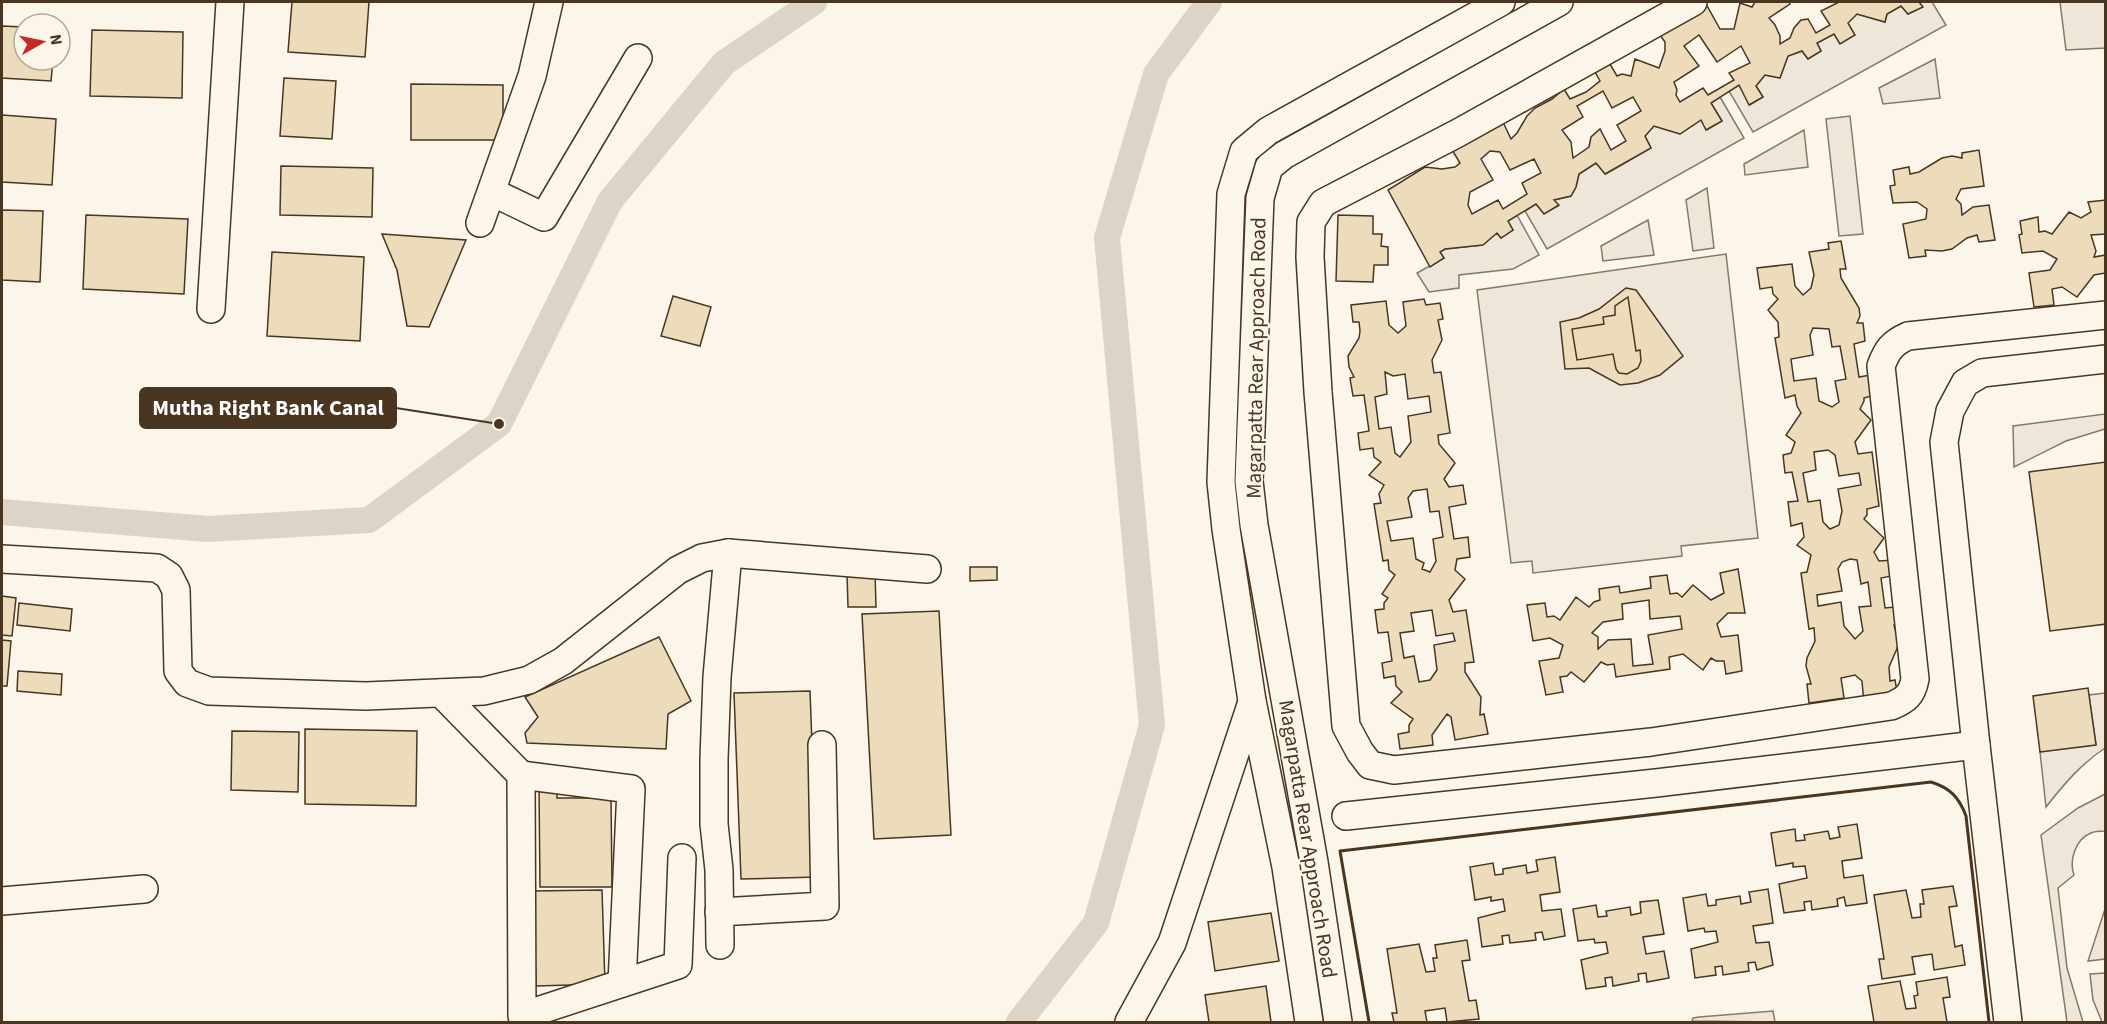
<svg xmlns="http://www.w3.org/2000/svg" width="2107" height="1024" font-family="'Source Sans 3',sans-serif">
<style>
.green{fill:#ede6d9;stroke:#887966;stroke-width:1.5}
.lines{fill:none;stroke-linecap:round;stroke-linejoin:round}
.canal{stroke:#dcd4c6;stroke-width:26}
.building{fill:#ecdcbc;stroke:#4a3520;stroke-width:1.5;fill-rule:evenodd}
.minor-casing{stroke:#4a3520;stroke-width:30}
.minor{stroke:#fbf6e9;stroke-width:27}
.wall{stroke:#4a3520;stroke-width:3}
.labels{text-anchor:middle;stroke-width:4.5;stroke-linejoin:round;paint-order:stroke}
.street-label{font-size:21px;fill:#4a3520;stroke:#fbf6e9}
.leader{fill:none;stroke:#4a3520;stroke-width:2}
.callout-dot{fill:#4a3520;stroke:#fbf6e9;stroke-width:2}
.callout{fill:#4a3520;stroke:#4a3520;stroke-width:2}
.callout-label{font-size:22px;text-anchor:middle;font-weight:bold;fill:#fff}
</style>
<rect width="100%" height="100%" fill="#fbf6e9"/>
<!-- green -->
<g class="green">
<polygon points="1919,2 1932,2 1946,25 1753,132 1729,91 1739,85 1750,105 1763,97 1756,86 1765,75 1780,78 1788,56 1802,51 1808,59 1821,51 1817,43 1834,34 1857,14 1885,22 1887,14 1901,6 1908,14 1922,7"/>
<polygon points="2060,2 2105,2 2105,48 2066,50"/>
<polygon points="1935,59 1940,98 1883,104 1879,88"/>
<polygon points="1720,97 1744,138 1547,249 1525,211 1536,204 1544,213 1558,206 1554,200 1571,196 1576,187 1579,174 1596,163 1606,174 1651,148 1645,136 1654,126 1680,134 1701,120 1707,130 1722,121 1711,103"/>
<polygon points="1850,116 1863,234 1839,236 1826,119"/>
<polygon points="1804,130 1808,167 1745,175 1744,164"/>
<polygon points="1707,188 1714,248 1693,251 1686,200"/>
<polygon points="1517,215 1539,255 1513,269 1459,275 1459,288 1429,292 1417,273 1444,258 1440,252 1445,249 1482,245 1497,233 1501,238 1513,230 1508,221"/>
<polygon points="1648,220 1654,255 1603,261 1601,246"/>
<polygon points="1726,254 1758,538 1681,546 1682,556 1533,573 1532,561 1511,563 1477,290"/>
<polygon points="2105,414 2105,429 2066,441 2014,467 2013,426"/>
<path d="M2105 693V748C2081 764 2064 784 2046 807L2040 752 2096 744 2089 695Z"/>
<path d="M2105 794V831C2101 831 2095 831 2091 833 2075 839 2069 861 2074 875L2058 888 2067 968 2083 1022H2067L2041 835 2078 808Z"/>
<polygon points="2105,909 2105,959 2088,961"/>
<polygon points="2105,973 2105,1022 2102,1022 2093,1000 2090,974"/>
<polygon points="1773,1011 1775,1022 1692,1021 1693,1018 1699,1017"/>
</g>
<g class="lines">
<!-- canal -->
<g class="canal">
<polyline points="2,512 208,529 369,520 499,424 610,201 724,63 814,2"/>
<polyline points="1019,1022 1096,923 1152,725 1107,238 1156,74 1209,2"/>
</g>
</g>
<!-- building -->
<g class="building">
<polygon points="292,2 369,2 365,57 288,52"/>
<path d="M1755 2H1789L1790 4 1769 18 1775 25 1780 36V44L1790 38 1794 28 1801 20 1808 19 1816 33 1830 25 1821 11 1839 2H1919L1923 7 1908 14 1901 6 1887 14 1885 22 1857 14 1848 23 1855 35 1840 44 1834 34 1817 43 1821 51 1808 59 1802 51 1788 56 1780 78 1765 75 1756 86 1763 97 1749 105 1739 85 1711 103 1722 121 1706 130 1701 120 1680 134 1654 126 1645 136 1651 148 1605 174 1596 163 1579 174 1576 187 1571 196 1554 200 1559 205 1544 214 1536 204 1508 221 1513 230 1501 238 1497 233 1483 245 1445 249 1440 252 1444 258 1430 267 1388 190 1425 167 1442 169 1455 167 1460 163 1451 148 1502 120 1511 139 1517 133 1527 116 1535 108 1552 99 1564 89 1570 99 1586 92 1600 81 1595 72 1610 64 1617 76 1622 74 1631 76 1635 59 1659 68 1665 51V42L1657 31 1706 4 1720 29H1734L1740 3 1752 7ZM1699 35 1717 62 1741 46 1750 63 1729 73 1734 80 1708 95 1703 88 1680 102 1676 95 1677 90 1674 82 1699 66 1684 46ZM1603 91 1612 108 1633 97 1641 111 1617 125 1626 141 1611 150 1600 129 1591 137 1589 147 1573 158 1571 142 1562 130 1583 117 1577 106ZM1490 151 1500 152 1510 170 1534 159 1541 173 1522 183 1527 194 1503 209 1498 200 1472 214 1468 205 1470 192 1493 180 1481 159Z"/>
<polygon points="2,26 24,27 24,60 53,60 51,81 2,78"/>
<polygon points="92,30 183,32 182,98 90,96"/>
<polygon points="284,78 336,81 332,139 280,136"/>
<polygon points="411,84 503,85 503,140 411,140"/>
<polygon points="2,115 56,119 52,185 2,182"/>
<polygon points="1979,150 1984,186 1961,189 1956,199 1961,204 1962,215 1973,207 1989,205 1995,240 1979,242 1977,235 1967,238 1952,249 1942,251 1925,250 1926,256 1909,258 1903,224 1926,219 1927,209 1917,202 1893,203 1890,186 1895,185 1893,170 1909,167 1910,174 1919,172 1942,158 1952,156 1962,158 1962,153"/>
<polygon points="281,166 373,168 372,217 280,215"/>
<polygon points="2106,200 2106,234 2091,235 2096,251 2094,257 2106,255 2106,276 2105,273 2094,275 2077,297 2062,287 2052,289 2054,305 2034,307 2029,273 2050,270 2057,259 2043,251 2022,253 2019,235 2022,234 2020,221 2038,217 2039,232 2045,231 2052,234 2069,212 2081,218 2091,212 2088,202"/>
<polygon points="2,210 43,211 40,282 2,280"/>
<polygon points="86,215 188,219 184,294 83,289"/>
<polygon points="1338,215 1373,216 1373,234 1382,234 1381,246 1388,247 1388,265 1374,265 1373,282 1336,281"/>
<polygon points="382,234 466,240 429,327 407,326 397,270"/>
<path d="M1841 241 1846 269H1840L1841 278 1859 308 1860 316 1857 323H1863L1865 341 1854 344 1859 377 1870 375 1874 395 1864 398V401L1860 409 1871 420 1855 442 1858 454 1872 452 1879 506 1867 509V515L1864 519 1884 538 1874 552 1879 561 1894 560 1896 575 1881 578 1885 608 1895 607 1897 625H1894L1899 644 1889 667 1890 681 1895 680 1898 698 1864 704 1862 681 1855 675 1841 678 1844 698 1809 703 1807 684H1811L1806 666 1807 658 1815 641 1814 628 1809 629 1801 573 1807 572 1811 555 1797 545 1804 537 1802 523 1791 526 1788 502 1798 501 1792 472 1785 473 1783 455 1791 453 1795 442 1786 435 1801 413 1797 406 1795 395 1785 398 1775 338 1779 337 1778 322 1768 310 1778 299 1773 294 1772 287 1760 289 1757 268 1792 264 1795 286 1803 295 1811 288 1814 275 1809 252 1829 249 1828 243ZM1813 328 1829 329 1832 347 1840 346 1846 379 1835 381 1839 402 1832 407 1819 401 1816 378 1794 381 1791 359 1813 355 1810 335ZM1828 450 1835 455 1839 476 1859 473 1861 485 1838 489 1842 511 1839 525 1830 529 1823 522 1820 500 1808 502 1803 473 1816 470 1814 452ZM1850 559 1857 560 1861 584 1868 582 1871 606 1859 607 1863 631 1855 639 1844 626 1841 602 1818 606 1817 595 1842 591 1838 569 1842 562Z"/>
<polygon points="272,252 364,257 360,341 267,336"/>
<polygon points="1626,288 1636,290 1683,356 1660,375 1638,383 1620,385 1589,368 1565,369 1560,322 1579,318 1599,309"/>
<polygon points="673,296 711,307 700,346 661,336"/>
<polygon points="1628,297 1636,351 1640,350 1641,361 1638,368 1627,374 1619,373 1616,369 1613,354 1577,360 1572,329 1604,324 1603,317 1615,315 1615,306"/>
<path d="M1424 299 1426 305 1440 303 1443 319 1438 320 1442 340 1432 360 1434 373 1441 372 1450 433 1438 435 1439 444 1455 463 1444 479 1449 487 1463 485 1466 504 1449 507 1454 539 1468 537 1470 557 1457 559 1455 570 1465 579 1449 600 1453 612 1466 610 1474 662 1465 663V672L1481 697 1480 715 1484 714 1488 734 1455 740 1451 717 1447 714 1432 735 1433 745 1400 749 1398 734 1409 732V725L1413 719 1391 703 1402 692 1396 686 1395 676 1384 678 1382 663 1392 661 1388 632 1378 633 1375 610 1384 609V603L1388 598 1382 594 1395 575 1389 570 1388 560 1383 561 1374 504 1381 503 1379 494 1384 485 1369 475 1381 462 1374 457 1373 448 1360 450 1358 433 1369 431 1364 395 1353 396 1350 378 1354 377 1349 367 1348 356 1359 338 1360 331 1359 322H1353L1351 305 1386 301 1389 325 1398 333 1406 326 1403 302ZM1385 372 1393 376 1405 374 1408 399 1429 396 1431 412 1408 416 1411 442 1400 457 1395 453 1391 427 1379 429 1375 397 1387 394ZM1427 489 1430 512 1439 511 1443 537 1433 539 1436 561 1430 572 1422 569 1424 563 1416 559 1413 538 1391 541 1387 521 1412 517 1408 498 1413 491ZM1432 610 1436 636 1453 633 1455 641 1434 645 1437 670 1430 680 1419 682 1414 656 1404 658 1400 633 1414 631 1411 613Z"/>
<polygon points="2106,462 2106,624 2050,631 2029,472"/>
<polygon points="970,567 997,567 997,580 970,581"/>
<path d="M1738 569 1745 613H1728L1717 624 1721 637 1738 635 1742 671 1726 674 1724 661H1716L1711 658 1703 670 1683 654 1669 657 1670 669 1616 677 1614 664 1607 665 1601 662 1584 682 1571 672 1567 676 1560 677 1563 692 1546 695 1539 661 1559 658 1563 645 1550 638 1533 641 1527 605 1545 603 1547 617 1554 616 1560 620 1576 597 1589 607 1594 602 1600 600 1599 589 1619 586 1620 593 1651 588 1650 577 1667 575 1670 594 1677 593 1682 597 1693 585 1711 600 1724 593 1720 573ZM1649 600 1650 619 1680 616 1682 629 1648 635 1653 664 1633 666 1631 639 1608 640 1598 649V637L1592 633 1603 622 1623 619 1622 604Z"/>
<polygon points="875,572 876,607 848,607 847,573"/>
<polygon points="2,596 16,598 12,636 2,635"/>
<polygon points="19,603 72,609 70,631 17,625"/>
<polygon points="939,611 951,835 874,839 862,614"/>
<polygon points="659,637 691,701 668,714 666,749 527,743 525,733 538,717 525,697"/>
<polygon points="2,640 11,641 7,686 2,686"/>
<polygon points="18,671 62,674 61,695 17,691"/>
<polygon points="2088,688 2096,745 2040,752 2033,696"/>
<polygon points="810,691 817,877 741,879 734,693"/>
<polygon points="305,729 417,731 416,806 305,804"/>
<polygon points="232,731 299,732 298,792 231,790"/>
<polygon points="539,787 557,787 557,798 611,798 612,887 540,887"/>
<polygon points="1857,824 1862,858 1842,861 1844,878 1863,875 1867,903 1846,906 1844,897 1837,899 1838,906 1812,910 1811,901 1804,902 1805,910 1784,913 1779,884 1807,878 1805,866 1793,867 1793,863 1776,866 1771,833 1795,829 1796,841 1805,840 1804,835 1828,831 1830,839 1840,837 1838,827"/>
<polygon points="1555,857 1560,892 1540,895 1542,911 1561,909 1565,936 1544,940 1542,932 1535,933 1536,940 1510,943 1509,935 1502,936 1503,944 1482,947 1478,918 1505,911 1503,899 1491,901 1491,897 1475,900 1470,867 1493,863 1495,875 1503,874 1503,869 1526,865 1527,873 1538,871 1536,860"/>
<polygon points="1953,886 1957,906 1949,907 1955,947 1962,945 1965,965 1934,970 1932,954 1912,957 1915,974 1882,979 1879,959 1884,959 1874,895 1906,890 1912,918 1921,917 1920,904 1924,904 1922,890"/>
<polygon points="1768,889 1773,923 1753,926 1756,943 1769,942 1773,965 1757,970 1755,962 1748,963 1749,971 1723,975 1722,966 1715,967 1716,975 1695,978 1691,949 1718,942 1716,931 1705,932 1704,928 1688,931 1683,898 1706,894 1708,906 1716,905 1716,900 1740,896 1741,904 1751,902 1749,892"/>
<polygon points="602,890 605,984 536,986 533,891"/>
<polygon points="1658,900 1664,934 1643,937 1646,954 1664,951 1669,978 1647,982 1646,973 1638,974 1639,981 1613,986 1612,977 1605,978 1606,986 1586,989 1581,960 1608,953 1606,942 1595,943 1594,939 1578,941 1573,909 1596,905 1598,917 1607,916 1606,911 1630,907 1631,915 1641,913 1640,902"/>
<polygon points="1271,913 1279,961 1215,971 1208,922"/>
<polygon points="1467,940 1470,960 1462,961 1469,1001 1476,1000 1479,1019 1447,1022 1445,1008 1425,1011 1427,1022 1394,1022 1392,1013 1397,1013 1387,949 1419,944 1426,972 1435,971 1433,958 1437,958 1435,945"/>
<polygon points="1947,977 1950,997 1943,998 1947,1022 1874,1022 1868,986 1900,981 1906,1009 1916,1008 1914,996 1918,995 1916,982"/>
<polygon points="1266,986 1271,1022 1209,1022 1205,995"/>
</g>
<g class="lines">
<defs>
<g id="minor">
<path d="M1693 2 1458 133 1323 203 1311 222 1310 257 1318 392 1346 726 1360 752 1370 765 1394 770 1651 742 1891 706C1906 700 1912 695 1915 679L1881 366C1887 350 1892 343 1908 336L2106 315"/>
<polyline points="492,192 544,217 638,58"/>
<polyline points="480,223 532,76 549,2"/>
<polyline points="211,309 230,2"/>
<polyline points="2,559 157,568 169,576 176,590 178,671 187,683 209,691 366,696 484,691 529,680 563,661 678,570 702,558 728,553 927,569"/>
<polyline points="441,693 521,775 522,1016 678,965 682,858"/>
<polyline points="521,775 631,789 622,983"/>
<polyline points="1346,816 1656,783 1976,745"/>
<polyline points="2,901 144,889"/>
<polyline points="719,912 825,906 822,745"/>
<polyline points="720,945 719,870 714,824 714,759 717,677 728,553"/>
<polyline points="1129,1022 1172,943 1252,702"/>
<polyline points="1309,1022 1286,867 1252,701 1226,529 1221,482 1231,194 1244,151 1268,131 1501,2"/>
<polyline points="1338,1022 1314,862 1254,525 1249,481 1260,198 1269,167 1284,155 1559,2"/>
<polyline points="2008,1022 1976,745 1944,442 1950,411 1965,383 1982,373 2106,359"/>
</g>
</defs>
<!-- minor casing -->
<use href="#minor" class="minor-casing"/>
<!-- minor -->
<use href="#minor" class="minor"/>
<!-- wall -->
<path class="wall" d="M1369 1022 1340 851 1931 782C1950 788 1959 797 1966 816L1989 1022"/>
</g>
<g class="labels">
<!-- street labels -->
<g class="street-label">
<text transform="translate(1256 358) rotate(-89)" y="7">Magarpatta Rear Approach Road</text>
<text transform="translate(1308 839) rotate(81)" y="7">Magarpatta Rear Approach Road</text>
</g>
</g>
<!-- callouts -->
<path class="leader" d="M499 424L396 408"/>
<circle class="callout-dot" cx="499" cy="424" r="6"/>
<rect class="callout" x="140" y="388" width="256" height="40" rx="6"/>
<g class="callout-label">
<text x="268" y="415">Mutha Right Bank Canal</text>
</g>
<!-- border -->
<rect width="2107" height="1024" fill="none" stroke="#4a3520" stroke-width="6"/>
<!-- north arrow -->
<g transform="translate(42 42) rotate(81)"><circle r="28" fill="#fbf6e9" stroke="#b4a999" stroke-width="1.5"/>
<path d="M0-4.5L10 22L0 15L-10 22Z" fill="#c62828"/>
<text y="-9" font-size="16" font-weight="bold" text-anchor="middle" fill="#4a3520">N</text>
</g>
</svg>
